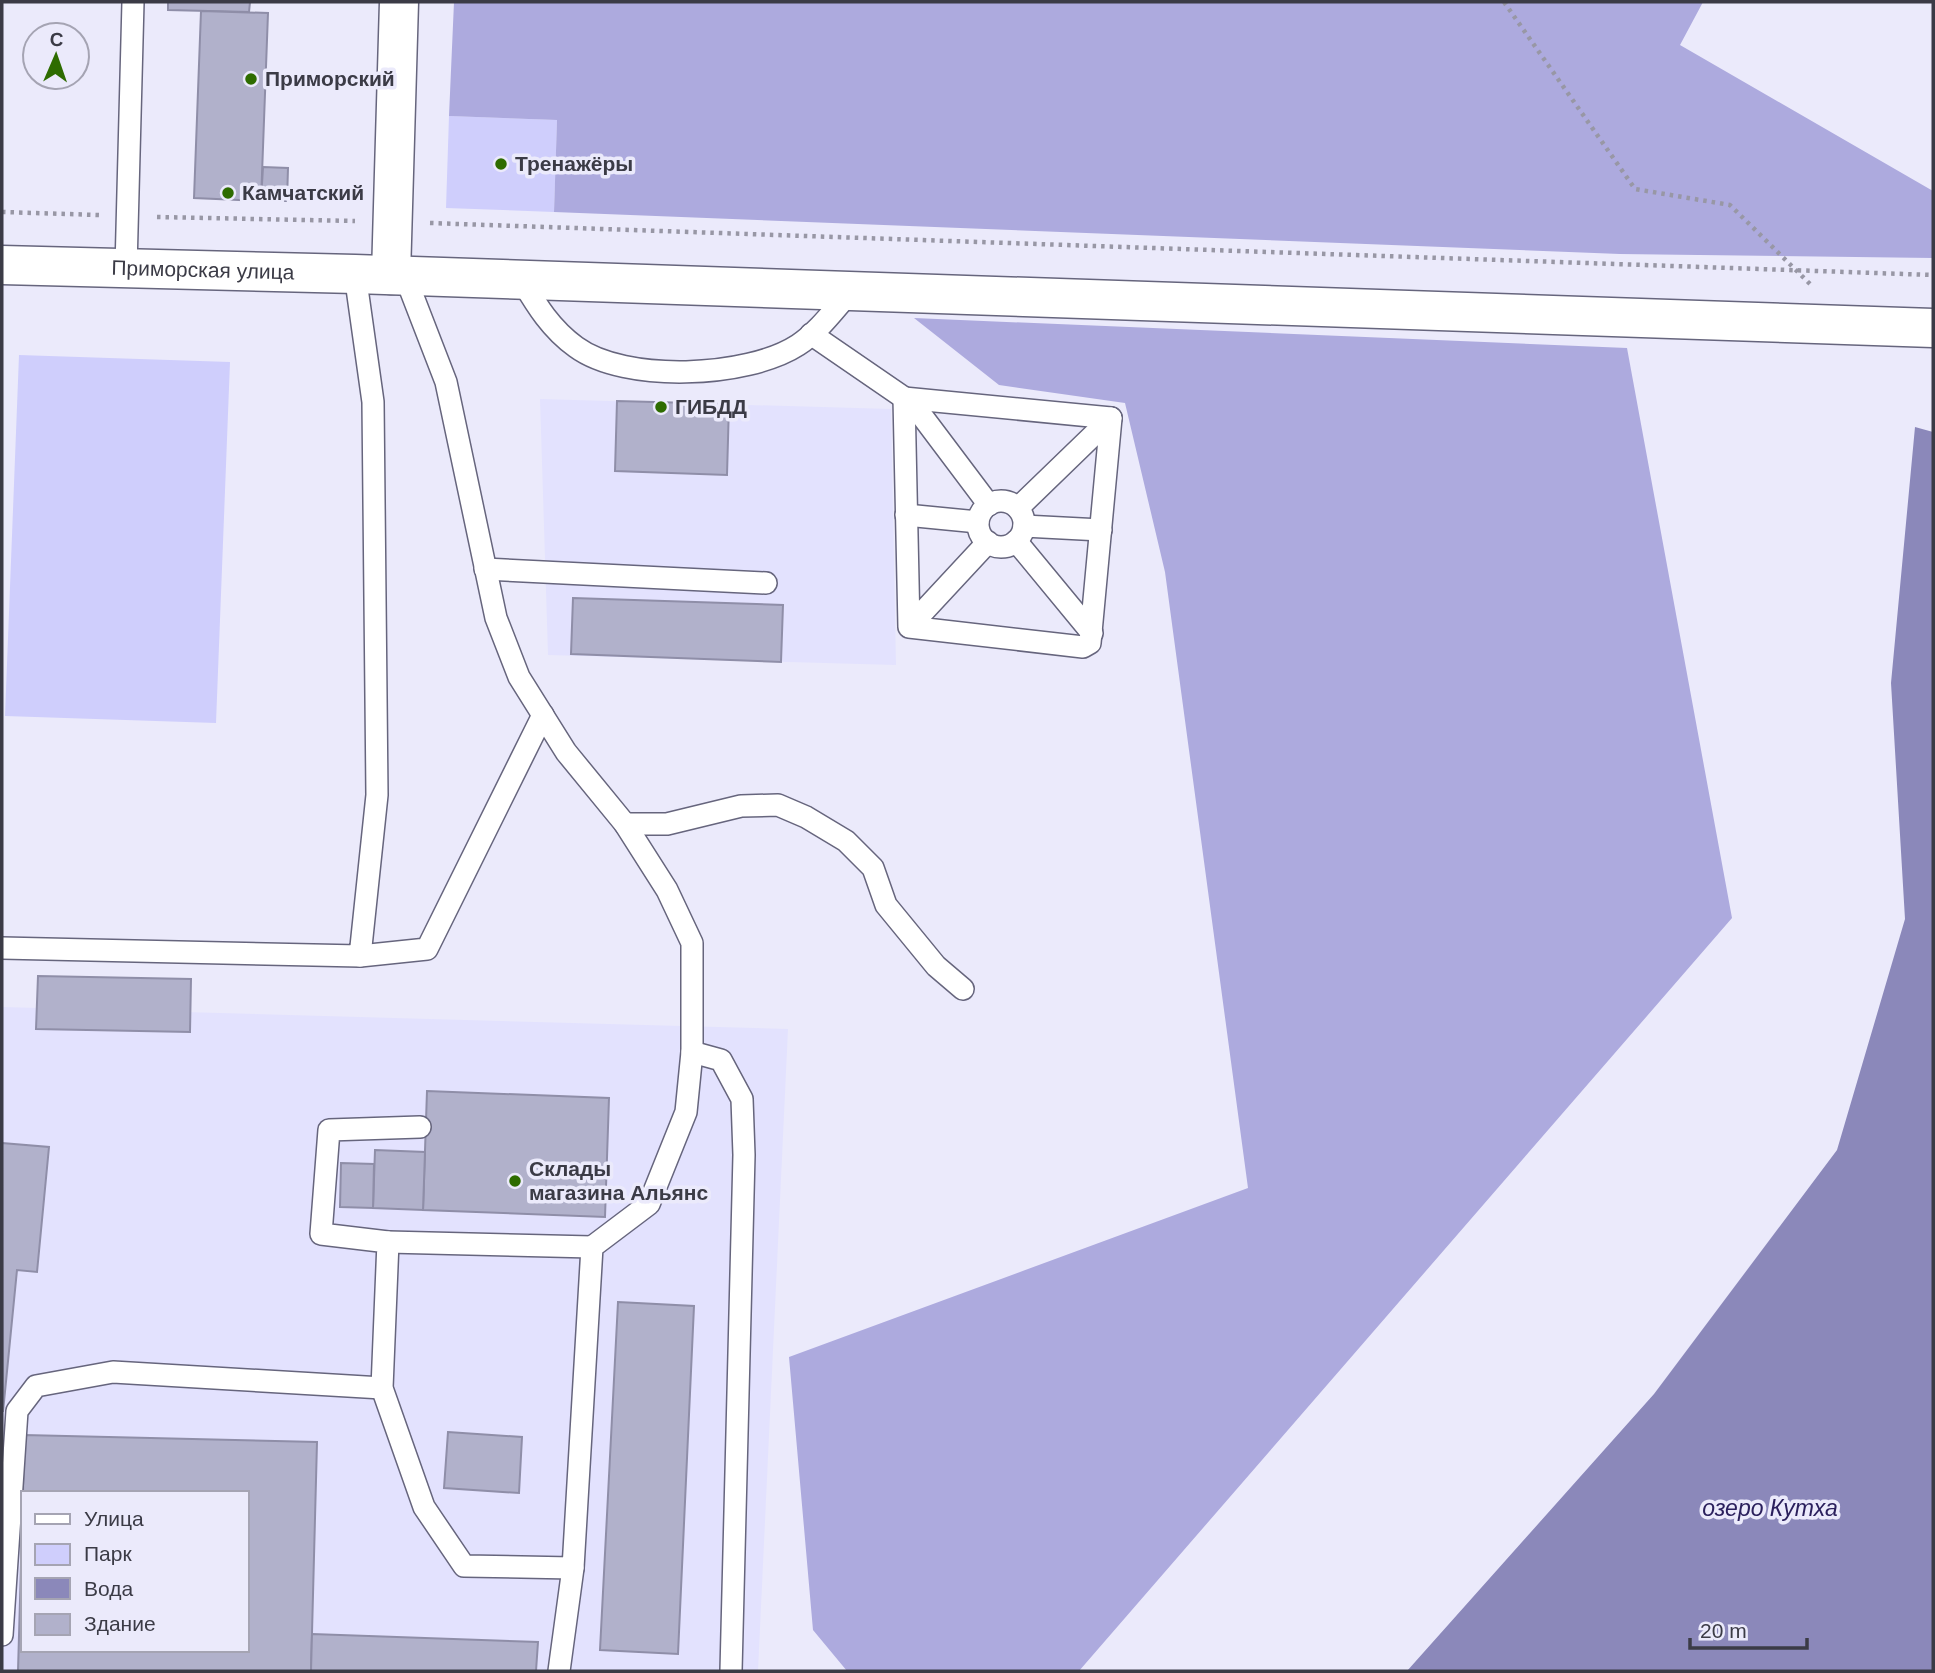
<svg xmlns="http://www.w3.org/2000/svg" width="1935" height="1673" font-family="Helvetica,sans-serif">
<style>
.built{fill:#e3e2fe;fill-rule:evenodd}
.green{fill:#cfcefc}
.forest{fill:#adaade}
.water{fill:#8b88ba}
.building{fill:#b1b1cb;stroke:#8f8ea8;stroke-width:2}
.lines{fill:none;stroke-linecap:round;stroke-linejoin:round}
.service-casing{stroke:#66657d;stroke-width:24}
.minor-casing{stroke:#66657d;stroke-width:41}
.path{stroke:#9897a5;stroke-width:4.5;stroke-dasharray:3.5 5;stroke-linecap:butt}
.service{stroke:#fff;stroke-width:21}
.minor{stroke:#fff;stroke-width:38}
.poi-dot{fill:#2e6c00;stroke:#ebeafb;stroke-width:2.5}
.labels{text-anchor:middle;stroke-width:7;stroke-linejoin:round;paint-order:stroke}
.poi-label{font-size:21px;font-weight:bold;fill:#3b3b46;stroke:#ebeafb;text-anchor:start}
.street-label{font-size:21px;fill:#3b3b46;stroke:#ebeafb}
.water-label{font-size:23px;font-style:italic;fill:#2b205d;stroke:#ebeafb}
</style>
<rect width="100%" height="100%" fill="#ebeafb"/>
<!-- built -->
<g class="built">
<polygon points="540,399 891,409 896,665 548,655"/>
<path d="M2 1007 788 1029 758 1671H2ZM23 1493H247V1650H23Z"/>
</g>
<!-- green -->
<g class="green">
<polygon points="449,116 557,120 554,212 446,208"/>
<polygon points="19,355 230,362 216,723 5,716"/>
</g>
<!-- forest -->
<g class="forest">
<polygon points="454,2 1703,2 1680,45 1933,191 1933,258 1620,254 554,212 557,120 449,116"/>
<polygon points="914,318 1627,348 1732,918 1079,1671 847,1671 813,1630 789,1357 1248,1188 1165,572 1125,403 999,385"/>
</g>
<!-- water -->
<polygon class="water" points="1915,427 1933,432 1933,1671 1407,1671 1654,1394 1837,1150 1905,919 1891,683"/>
<!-- building -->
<g class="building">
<polygon points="168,2 250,2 249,12 168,10"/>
<polygon points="201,11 268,13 261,201 194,198"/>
<polygon points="263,167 288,168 287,201 261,201"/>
<polygon points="617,401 729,404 727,475 615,471"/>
<polygon points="573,598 783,605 781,662 571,654"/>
<polygon points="38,976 191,979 190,1032 36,1029"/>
<polygon points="427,1091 609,1098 605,1217 423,1210"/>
<polygon points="2,1143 49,1147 37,1272 17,1270 3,1412"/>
<polygon points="375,1150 425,1152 423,1210 373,1208"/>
<polygon points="341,1163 374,1164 373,1208 340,1207"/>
<polygon points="618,1302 694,1306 678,1654 600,1650"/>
<polygon points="448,1432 522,1437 519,1493 444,1488"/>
<polygon points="24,1435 317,1442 311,1671 18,1671 23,1494 23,1650 247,1650 247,1493 23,1493"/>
<polygon points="312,1634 538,1642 536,1671 311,1671"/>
</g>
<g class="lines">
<defs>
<g id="service">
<polyline points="126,268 133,2"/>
<polyline points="405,276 446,382 496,618 519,677 566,752 625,824 667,890 692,943 692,1052 686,1112 649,1204 592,1247 573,1568 464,1566 424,1507 382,1388 388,1242 321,1234 329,1130 420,1127"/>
<path d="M522 281C537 306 551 329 576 347 625 383 747 378 798 345 818 332 834 310 850 292"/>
<polyline points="811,334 913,404 989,505"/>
<circle cx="1001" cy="524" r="23"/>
<polyline points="1018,508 1111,418"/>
<polyline points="906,515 978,522"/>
<polyline points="1024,526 1101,530"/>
<polyline points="1016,541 1092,633"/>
<polyline points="485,569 766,583"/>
<polyline points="909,627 904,398 1111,418 1090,643 1083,647 909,627 988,542"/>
<polyline points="625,824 667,824 741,806 778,805 806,817 846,841 873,868 886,905 936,966 963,989"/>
<polyline points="2,948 360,956 377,795 373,402 355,274"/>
<polyline points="360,956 427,949 543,715"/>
<polyline points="692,1052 721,1060 742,1099 744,1155 731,1671"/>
<polyline points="388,1242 592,1247"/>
<polyline points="2,1635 17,1411 36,1386 113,1372 382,1388"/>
<polyline points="559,1671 573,1568"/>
</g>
<g id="minor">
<path id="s1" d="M2 265 355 274 1933 328"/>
<polyline points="391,275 399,2"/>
</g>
</defs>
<!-- service casing -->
<use href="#service" class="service-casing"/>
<!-- minor casing -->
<use href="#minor" class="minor-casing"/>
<!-- path -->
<g class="path">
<polyline points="1504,2 1635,189 1730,205 1810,284"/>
<polyline points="2,212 99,215"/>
<polyline points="157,217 355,221"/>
<polyline points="430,223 1933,275"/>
</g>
<!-- service -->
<use href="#service" class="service"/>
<!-- minor -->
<use href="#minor" class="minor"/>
</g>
<!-- markers -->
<g class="poi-dot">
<circle cx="251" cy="79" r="7"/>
<circle cx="501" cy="164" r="7"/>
<circle cx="228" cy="193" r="7"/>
<circle cx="661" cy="407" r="7"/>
<circle cx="515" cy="1181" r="7"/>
</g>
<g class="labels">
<!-- poi labels -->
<g class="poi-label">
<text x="265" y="86">Приморский</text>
<text x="515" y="171">Тренажёры</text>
<text x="242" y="200">Камчатский</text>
<text x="675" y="414">ГИБДД</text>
<text x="529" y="1176">Склады<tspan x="529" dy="24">магазина Альянс</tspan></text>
</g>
<!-- street labels -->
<g class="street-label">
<text dy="7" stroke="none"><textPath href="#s1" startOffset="201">Приморская улица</textPath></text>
</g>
<!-- water labels -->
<g class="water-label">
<text x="1770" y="1516">озеро Кутха</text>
</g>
</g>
<!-- border -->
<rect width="1935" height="1673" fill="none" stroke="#3b3b46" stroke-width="7"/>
<!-- legend -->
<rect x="21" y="1491" width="228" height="161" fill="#ebeafb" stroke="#a5a4b3" stroke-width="2"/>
<rect x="35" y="1514" width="35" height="10" fill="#ffffff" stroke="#a5a4b3" stroke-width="2"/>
<text x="84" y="1526" font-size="21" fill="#3b3b46">Улица</text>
<rect x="35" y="1544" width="35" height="21" fill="#cfcefc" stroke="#a5a4b3" stroke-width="2"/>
<text x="84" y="1561" font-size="21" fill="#3b3b46">Парк</text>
<rect x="35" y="1578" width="35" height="21" fill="#8b88ba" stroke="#a5a4b3" stroke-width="2"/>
<text x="84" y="1596" font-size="21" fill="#3b3b46">Вода</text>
<rect x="35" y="1614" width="35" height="21" fill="#b1b1cb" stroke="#a5a4b3" stroke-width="2"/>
<text x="84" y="1631" font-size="21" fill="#3b3b46">Здание</text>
<!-- north arrow -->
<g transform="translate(56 56) rotate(2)"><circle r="33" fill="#ebeafb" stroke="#a5a4b3" stroke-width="2"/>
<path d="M0-5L12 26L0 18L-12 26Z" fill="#2e6c00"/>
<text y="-10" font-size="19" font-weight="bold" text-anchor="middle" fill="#3b3b46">С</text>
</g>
<!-- scale -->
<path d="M1690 1638v10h117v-10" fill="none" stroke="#3b3b46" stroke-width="3.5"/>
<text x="1700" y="1638" font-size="21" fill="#3b3b46" stroke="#ebeafb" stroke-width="5" paint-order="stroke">20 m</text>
</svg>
